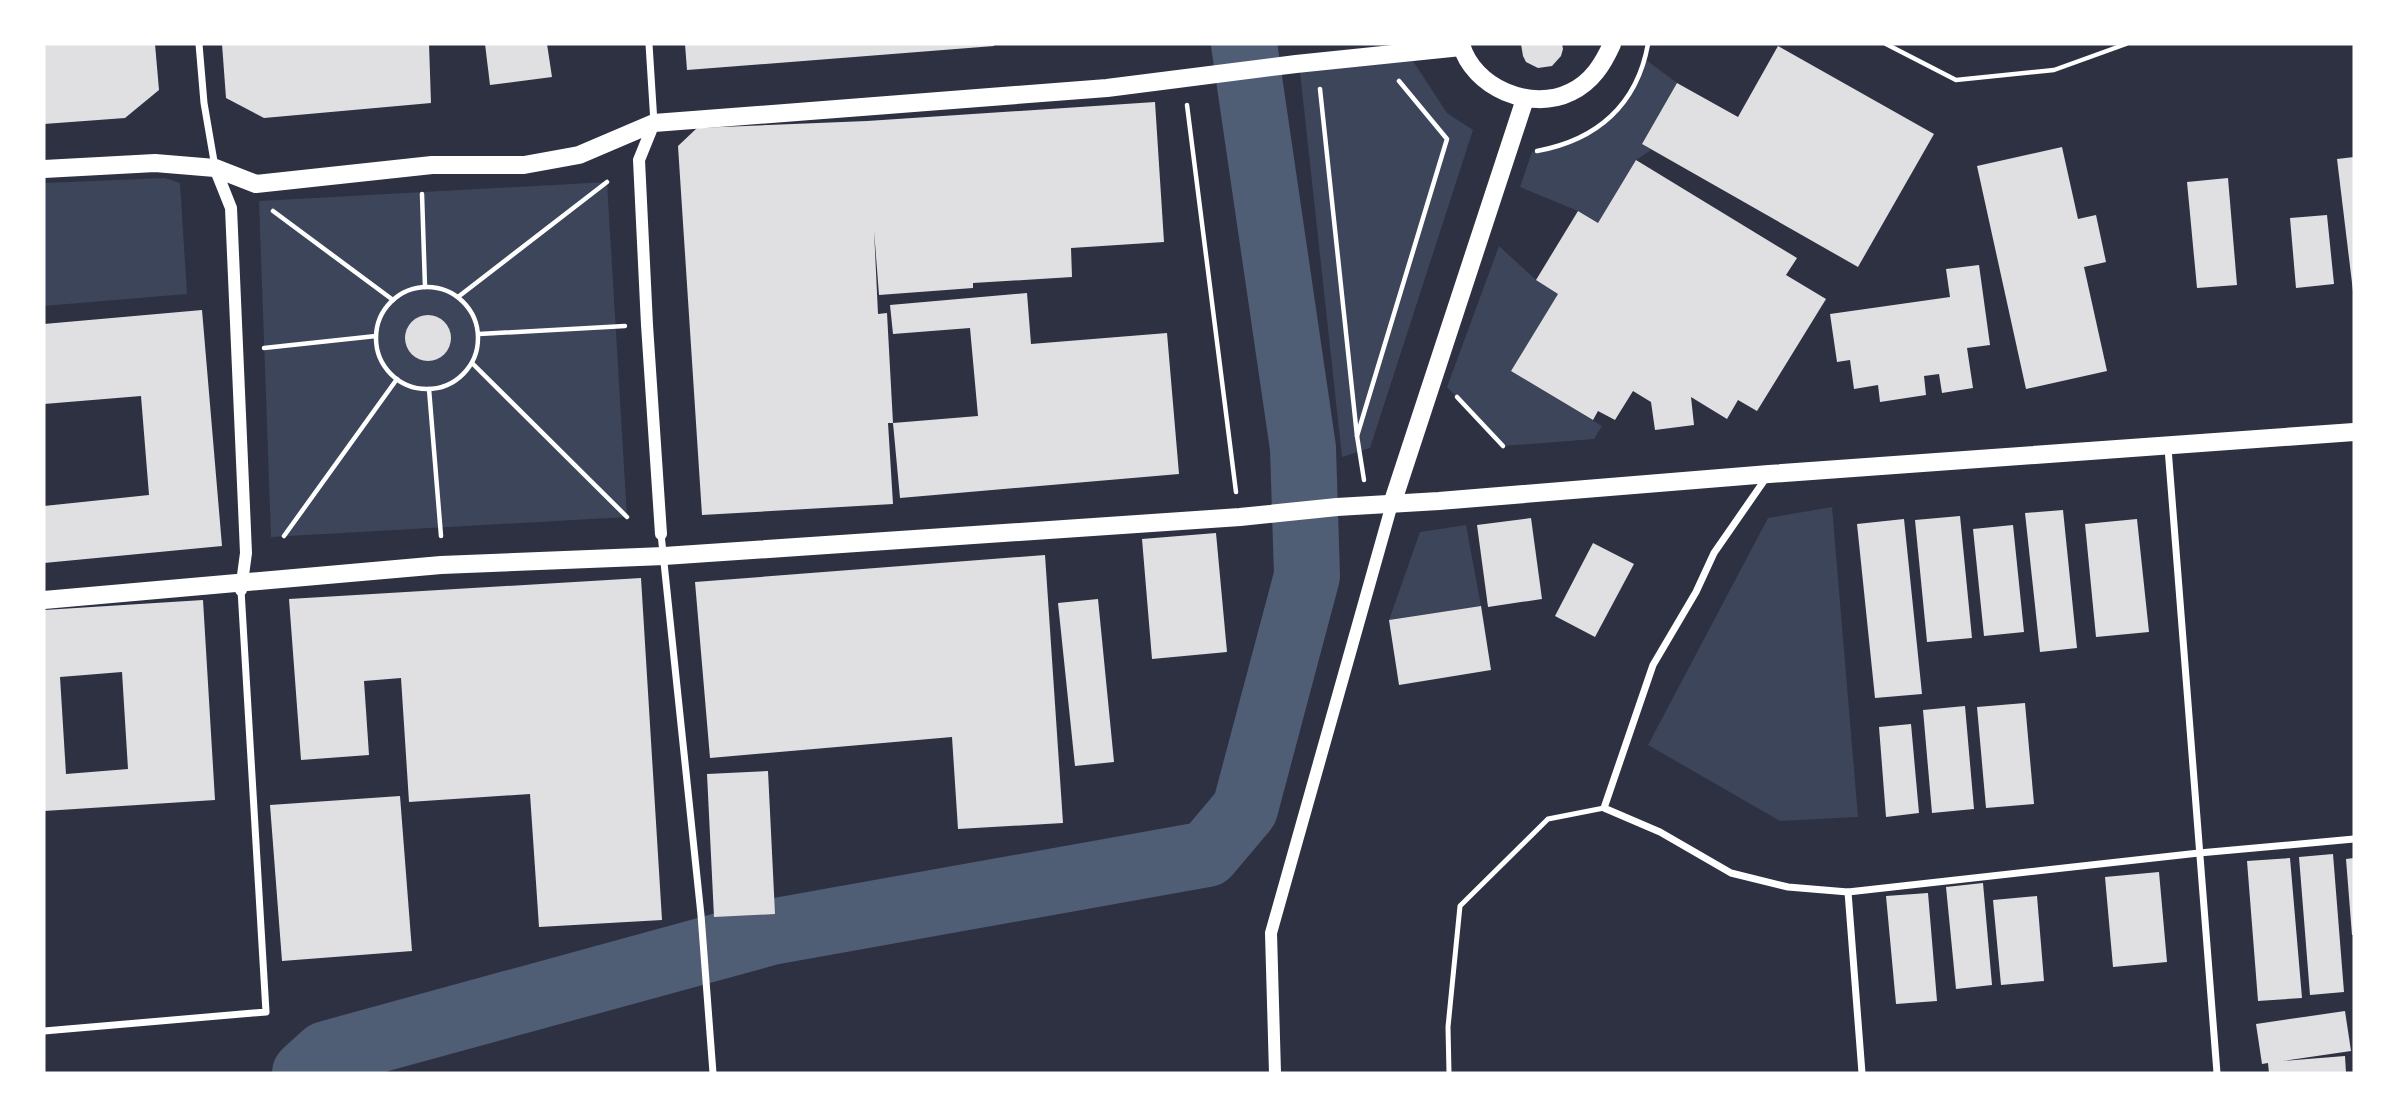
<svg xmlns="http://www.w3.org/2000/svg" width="2398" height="1117" font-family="'Space Grotesk',sans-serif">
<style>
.green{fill:#3c4559}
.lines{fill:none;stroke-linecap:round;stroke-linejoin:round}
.river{stroke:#4f5d75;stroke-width:66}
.building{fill:#e0e0e3;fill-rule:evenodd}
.path{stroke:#fff;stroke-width:4.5}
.service{stroke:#fff;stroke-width:5}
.minor{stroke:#fff;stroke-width:7}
.tertiary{stroke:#fff;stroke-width:12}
.primary{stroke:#fff;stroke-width:18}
</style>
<rect width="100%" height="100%" fill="#2d3142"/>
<!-- green -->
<g class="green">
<path d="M1645 59 1677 83 1642 144 1651 150 1636 160 1598 223 1578 211 1520 187 1532 152C1565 146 1603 133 1623 104 1632 91 1638 74 1645 59Z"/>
<polygon points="1413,61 1447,113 1473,130 1370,448 1342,457 1300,72"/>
<polygon points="165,178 180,183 187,294 44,306 44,183"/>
<polygon points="607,182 627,517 271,537 259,201"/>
<polygon points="1499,246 1536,280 1558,294 1511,371 1602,426 1594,439 1503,446 1447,387"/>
<polygon points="1832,507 1858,817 1780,821 1648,745 1768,518"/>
<polygon points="1466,525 1481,606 1389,620 1420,532"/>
</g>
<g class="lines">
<!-- river -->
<polyline class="river" points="305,1073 326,1054 771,932 1207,854 1245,809 1307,576 1303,448 1244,44"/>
</g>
<!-- building -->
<g class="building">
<polygon points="44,44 155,44 159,90 125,118 44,124"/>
<polygon points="222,44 429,44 431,103 264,118 226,98"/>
<polygon points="485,44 547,44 552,77 490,85"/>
<polygon points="685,44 994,44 994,46 687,70"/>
<polygon points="1521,44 1562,44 1563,49 1561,56 1552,66 1538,68 1526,62 1523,56"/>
<polygon points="1778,46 1934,134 1858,267 1642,144 1677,83 1738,117"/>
<polygon points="1155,102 1164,242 1071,248 1072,277 973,283 973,288 879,295 874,230 878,314 887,313 893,423 888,423 893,504 702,515 678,146 697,128 867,121"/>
<polygon points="2062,147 2078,219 2096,215 2106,262 2084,267 2107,371 2026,389 1977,166"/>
<polygon points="2354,157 2354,291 2353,291 2337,159"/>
<polygon points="1636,160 1797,258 1786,275 1826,299 1757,411 1738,400 1727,419 1691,397 1694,425 1655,430 1651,402 1633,391 1615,420 1598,411 1593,420 1511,371 1558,294 1536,280 1578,211 1598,223"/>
<polygon points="2228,178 2237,285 2197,288 2187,182"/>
<polygon points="2327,215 2334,284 2296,288 2290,218"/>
<polygon points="1979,265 1990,345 1967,348 1973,388 1942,393 1939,374 1924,376 1926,395 1880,402 1878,385 1854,389 1850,360 1837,362 1830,314 1950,297 1946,269"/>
<polygon points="1027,293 1031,344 1167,333 1179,474 900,498 893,423 978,416 970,328 893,334 890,305"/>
<polygon points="202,310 222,546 44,563 44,506 149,495 141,396 44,404 44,324"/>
<circle cx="428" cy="338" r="23"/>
<polygon points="2063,510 2077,648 2040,652 2025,513"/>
<polygon points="1960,516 1972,638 1927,642 1915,520"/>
<polygon points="1531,518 1542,599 1488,607 1477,525"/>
<polygon points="1904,519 1922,694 1875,698 1857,524"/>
<polygon points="2137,519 2149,632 2096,637 2085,524"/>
<polygon points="2013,525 2024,632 1984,636 1973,529"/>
<polygon points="1216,533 1227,652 1152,659 1142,539"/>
<polygon points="1593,543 1634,564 1595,637 1555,616"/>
<polygon points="1045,555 1063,823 958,829 952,737 710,758 695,582"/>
<polygon points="641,578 662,920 539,927 530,794 409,802 401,678 364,681 369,755 301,760 289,599"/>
<polygon points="1098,599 1114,762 1075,766 1058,603"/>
<path d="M203 600 215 800 44 811V610ZM122 672 128 769 66 774 60 677Z"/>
<polygon points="1481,606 1491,670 1399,685 1389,620"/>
<polygon points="2025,703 2034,804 1986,808 1977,707"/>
<polygon points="1965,706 1974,809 1932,813 1923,710"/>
<polygon points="1911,724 1919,813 1886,817 1879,727"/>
<polygon points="768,771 775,914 714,917 707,774"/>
<polygon points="400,796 412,951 282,961 270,805"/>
<polygon points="2333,854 2344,992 2310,995 2299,857"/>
<polygon points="2290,858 2302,998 2258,1001 2247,861"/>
<polygon points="2354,858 2354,935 2352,935 2346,859"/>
<polygon points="2159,872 2167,962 2113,967 2105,877"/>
<polygon points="1983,883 1992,985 1956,989 1946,887"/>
<polygon points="1928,893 1937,1001 1896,1004 1886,896"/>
<polygon points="2037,896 2044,981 2001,985 1993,900"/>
<polygon points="2345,1011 2351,1051 2282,1061 2345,1056 2346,1073 2269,1073 2268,1063 2262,1064 2256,1024"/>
</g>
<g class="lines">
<!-- path -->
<g class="path">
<polyline points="1886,44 1956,80 2054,70 2126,44"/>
<polyline points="1320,89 1357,436 1364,480"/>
<polyline points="1187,105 1236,492"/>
<path d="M1537 151C1597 140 1637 105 1648 44"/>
<polyline points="422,194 425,287"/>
<polyline points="273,211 393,300"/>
<circle cx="427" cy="338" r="51"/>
<polyline points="458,297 607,182"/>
<polyline points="479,334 625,326"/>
<polyline points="264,348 376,336"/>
<polyline points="472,363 627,517"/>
<polyline points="429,389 441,536"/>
<polyline points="1457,397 1503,446"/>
<polyline points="1357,436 1447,139 1399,81"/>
<polyline points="284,536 397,379"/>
</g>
<!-- service -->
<polyline class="service" points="1449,1073 1448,1027 1460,906 1548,819 1604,808"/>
<!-- minor -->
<g class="minor">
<polyline points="199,44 204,103 215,167"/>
<polyline points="649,44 654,123"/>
<polyline points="2168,448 2217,1073"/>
<polyline points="1766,478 1714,553 1696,592 1653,665 1604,808 1660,832 1731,873 1788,887 1848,892 2199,853 2354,839"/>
<polyline points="661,534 701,915 713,1073"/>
<polyline points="1848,892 1862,1073"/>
<polyline points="44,1031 266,1012 241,590"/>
</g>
<!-- tertiary -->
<g class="tertiary">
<polyline points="654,123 639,160 647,325 661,534"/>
<polyline points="215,168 231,208 246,553 241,590"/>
<polyline points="1275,1073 1271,933 1392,504"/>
</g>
<!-- primary -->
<g class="primary">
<path d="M1461 44C1473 88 1531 112 1571 92 1592 82 1603 64 1612 44"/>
<polyline points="44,169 155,163 215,168 256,184 432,165 524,165 579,155 654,123 1107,88 1296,64 1461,47"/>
<polyline points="1392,504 1525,99"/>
<polyline points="44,600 441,565 664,556 1240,517 1337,507 1439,501 1769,474 2354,432"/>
</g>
</g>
<!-- border -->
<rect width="2398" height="1117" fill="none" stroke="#ffffff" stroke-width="91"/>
</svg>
